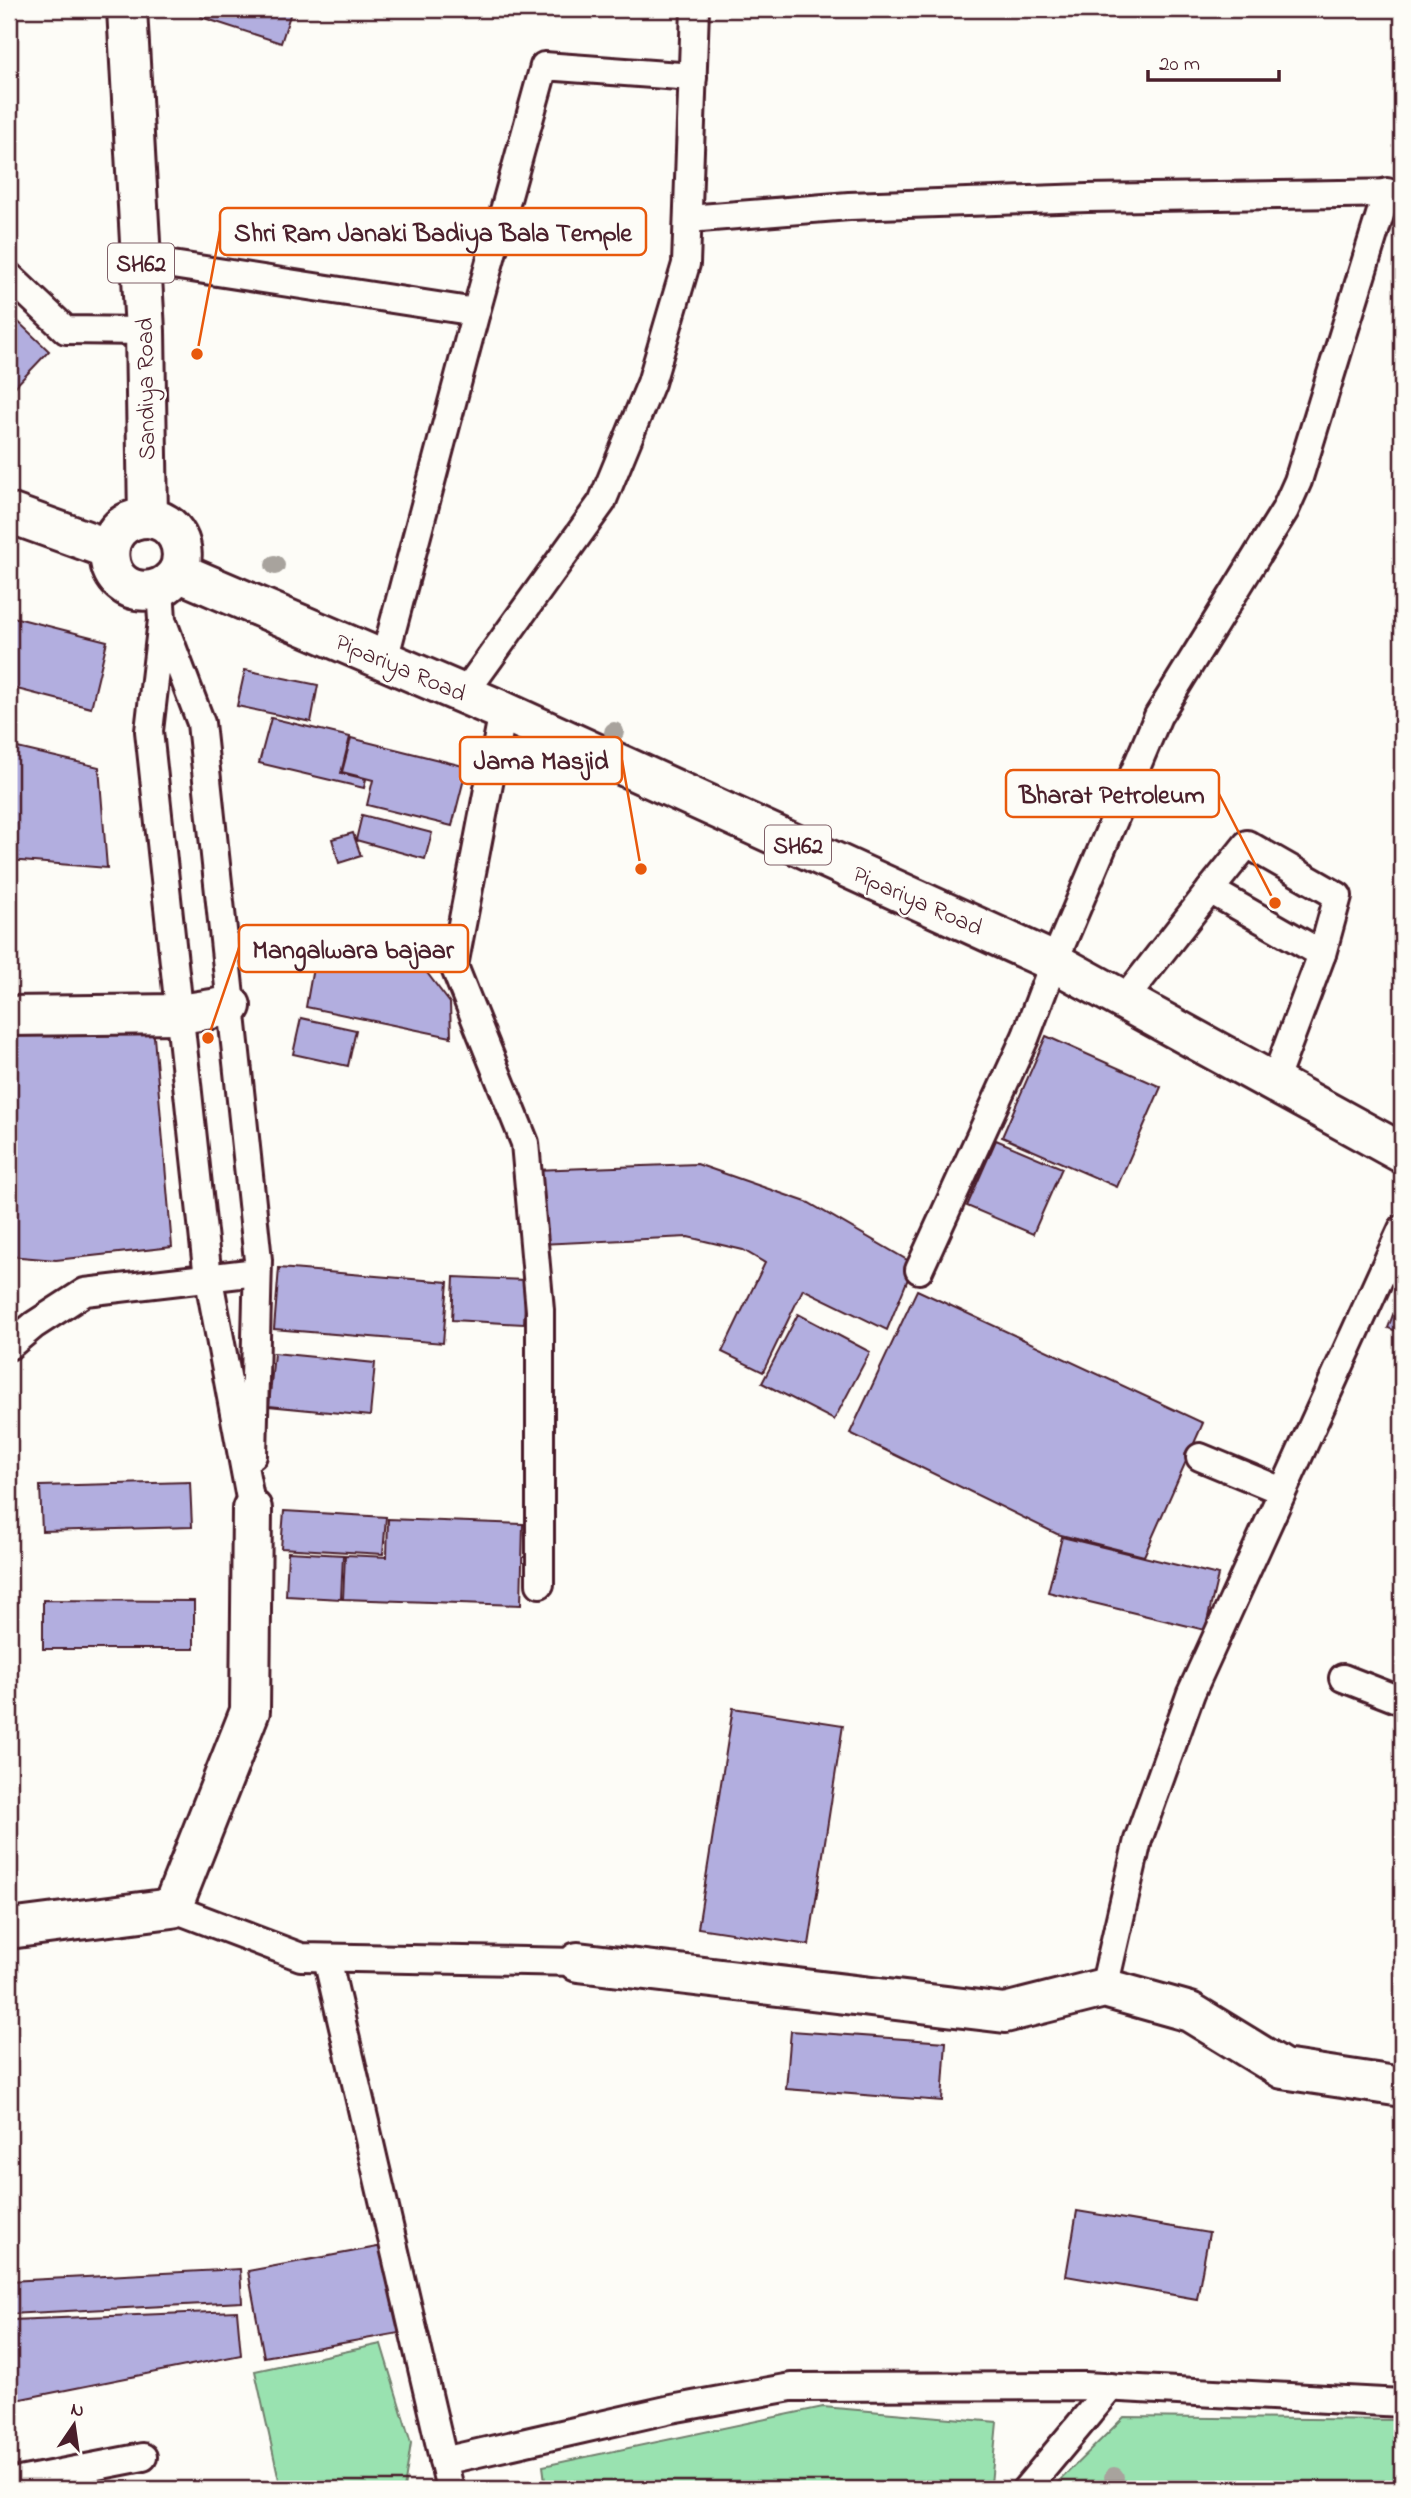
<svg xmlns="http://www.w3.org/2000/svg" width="1411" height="2498" font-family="'Indie Flower',sans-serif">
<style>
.green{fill:#99e2b0;stroke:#72806e;stroke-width:2}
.building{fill:#b2aedf;stroke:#4a1f2b;stroke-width:2}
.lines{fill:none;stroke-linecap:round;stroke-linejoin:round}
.lane-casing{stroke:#4a1f2b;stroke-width:32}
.street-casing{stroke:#4a1f2b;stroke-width:44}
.secondary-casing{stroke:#4a1f2b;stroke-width:44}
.primary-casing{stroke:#4a1f2b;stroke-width:44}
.lane{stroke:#fdfcf7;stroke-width:26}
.street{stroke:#fdfcf7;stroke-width:38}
.secondary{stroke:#fdfcf7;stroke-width:38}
.primary{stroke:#fdfcf7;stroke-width:38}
.tree{fill:#a8a39d}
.labels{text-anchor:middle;stroke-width:5;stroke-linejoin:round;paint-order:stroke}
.shield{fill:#fdfcf7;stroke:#806168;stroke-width:2}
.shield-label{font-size:23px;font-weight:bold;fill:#4a1f2b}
.street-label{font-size:24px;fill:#4a1f2b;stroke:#fdfcf7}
.leader{fill:none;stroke:#e8590c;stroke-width:2.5}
.callout-dot{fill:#e8590c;stroke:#fdfcf7;stroke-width:2.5}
.callout{fill:#fdfcf7;stroke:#e8590c;stroke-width:2.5}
.callout-label{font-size:26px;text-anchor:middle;font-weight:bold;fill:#4a1f2b}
</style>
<rect width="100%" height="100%" fill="#fdfcf7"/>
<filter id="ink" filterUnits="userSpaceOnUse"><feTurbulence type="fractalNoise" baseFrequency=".0143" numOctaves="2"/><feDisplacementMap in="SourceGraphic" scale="14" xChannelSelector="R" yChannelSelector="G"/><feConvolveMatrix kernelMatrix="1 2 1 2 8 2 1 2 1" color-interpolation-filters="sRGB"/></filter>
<g filter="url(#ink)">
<!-- green -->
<g class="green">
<polygon points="381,2344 411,2443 404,2489 281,2489 255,2371"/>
<polygon points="823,2407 997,2422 991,2484 979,2489 546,2489 543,2466"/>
<polygon points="1124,2417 1402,2420 1402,2482 1351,2489 1051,2489"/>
</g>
<!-- building -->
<g class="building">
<polygon points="204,9 292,9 281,43 201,17"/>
<polygon points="10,314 49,351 9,393 9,315"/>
<polygon points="9,616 107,641 91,708 9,687"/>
<polygon points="245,670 318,685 311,722 237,706"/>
<polygon points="271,718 350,737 341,773 366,779 364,788 259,763"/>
<polygon points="351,738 467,767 452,826 367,805 373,780 342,772"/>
<polygon points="9,746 99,767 107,868 9,860"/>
<polygon points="362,815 432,833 425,859 356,840"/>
<polygon points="353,833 361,856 339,863 332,839"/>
<polygon points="316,951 424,969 450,1003 451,1037 306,1007"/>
<polygon points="301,1018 356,1030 348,1066 293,1054"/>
<polygon points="153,1025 172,1247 56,1260 9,1256 9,1029"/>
<polygon points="1046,1036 1161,1087 1117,1187 1002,1137"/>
<polygon points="996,1140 1062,1168 1033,1234 967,1206"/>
<polygon points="697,1164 809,1203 914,1264 887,1330 803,1289 763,1372 722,1352 765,1263 743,1250 688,1237 540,1244 534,1170"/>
<polygon points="279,1268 448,1282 443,1343 274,1329"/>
<polygon points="454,1277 526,1280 524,1324 452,1320"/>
<polygon points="917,1290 1203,1423 1144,1556 1057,1534 850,1433"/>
<polygon points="1402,1291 1402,1333 1388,1328"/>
<polygon points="798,1314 870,1352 834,1420 762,1383"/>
<polygon points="274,1353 375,1363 370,1416 269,1406"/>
<polygon points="190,1482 192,1527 42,1531 40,1486"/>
<polygon points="284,1511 386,1517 383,1554 281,1548"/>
<polygon points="388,1519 523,1524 521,1605 343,1599 345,1555 387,1557"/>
<polygon points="1062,1537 1218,1575 1205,1630 1048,1592"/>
<polygon points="288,1552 343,1555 341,1599 286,1596"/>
<polygon points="43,1600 194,1601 194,1649 43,1649"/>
<polygon points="733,1708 843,1725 809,1945 698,1928"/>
<polygon points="791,2031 946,2042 942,2101 786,2089"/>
<polygon points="1077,2211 1209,2233 1197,2299 1066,2276"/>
<polygon points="383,2246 399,2333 264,2357 248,2271"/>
<polygon points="240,2269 242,2302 9,2314 9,2281"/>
<polygon points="237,2311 241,2355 11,2401 11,2320"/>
</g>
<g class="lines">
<defs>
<g id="lane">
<polyline points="688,219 849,206 1087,198 1402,193"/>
<polyline points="140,260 476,312 544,66 693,77"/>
<polyline points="9,276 66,330 145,331"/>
<polyline points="160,588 162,620 149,731 207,1269 252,1509"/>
<polyline points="164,625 201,723 258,1260 253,1455"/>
<polyline points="384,660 476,312"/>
<polyline points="464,694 602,502 651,383 686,264 695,9"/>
<polyline points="503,711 454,966 525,1143 540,1310 540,1584"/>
<polyline points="1210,890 1247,844 1338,896 1322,954"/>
<polyline points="1124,1000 1210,890 1322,954 1274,1082"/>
<polyline points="919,1270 1026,1036 1054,962 1158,716 1285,510 1298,481 1387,192"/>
<polyline points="9,1346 34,1325 85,1292 257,1272"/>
<polyline points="1200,1457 1282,1491"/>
<polyline points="1343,1678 1402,1701"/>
<polyline points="172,1908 301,1957 578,1962"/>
<polyline points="327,1958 450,2489"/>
<polyline points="1104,1988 1138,1840 1191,1693 1402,1229"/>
<polyline points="443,2461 671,2409 791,2387 1084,2386 1402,2403"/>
<polyline points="9,2483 143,2457"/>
<polyline points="1026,2489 1111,2387"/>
</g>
<g id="street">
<polyline points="9,1016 180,1014 231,1006"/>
<polyline points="9,1929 172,1908 250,1711 252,1509"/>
<polyline points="578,1962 1005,2013 1104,1988 1190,2012 1283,2069 1402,2087"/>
</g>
<g id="secondary">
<polyline points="9,513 109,549"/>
<path d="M148 518C92 518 100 599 152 590 164 588 172 581 178 572"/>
</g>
<path id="primary" d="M127 9 145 331 148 518C175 520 189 548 178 572L503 711 1054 962 1402 1153"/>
</defs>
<!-- lane casing -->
<use href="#lane" class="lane-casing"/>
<!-- street casing -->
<use href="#street" class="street-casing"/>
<!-- secondary casing -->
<use href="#secondary" class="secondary-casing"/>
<!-- primary casing -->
<use href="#primary" class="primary-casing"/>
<!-- lane -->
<use href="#lane" class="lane"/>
<!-- street -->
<use href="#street" class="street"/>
<!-- secondary -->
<use href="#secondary" class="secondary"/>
<!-- primary -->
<use href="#primary" class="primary"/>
</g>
<!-- trees -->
<g class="tree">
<circle cx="275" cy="565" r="10"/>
<circle cx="614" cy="732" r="10"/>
<circle cx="1114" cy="2477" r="10"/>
</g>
</g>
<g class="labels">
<!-- shield labels -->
<g class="shield">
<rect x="108" y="243.5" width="66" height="39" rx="5"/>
<rect x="765" y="825.5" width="66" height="39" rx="5"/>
</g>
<g class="shield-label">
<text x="141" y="271">SH62</text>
<text x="798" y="853">SH62</text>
</g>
<!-- street labels -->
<g class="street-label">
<text transform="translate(145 389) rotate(-91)" y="8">Sandiya Road</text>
<text transform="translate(401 667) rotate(23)" y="8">Pipariya Road</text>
<text transform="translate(918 900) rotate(24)" y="8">Pipariya Road</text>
</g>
</g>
<!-- callouts -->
<path class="leader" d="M197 354L220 231M641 869L622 760M1275 903L1219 794M208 1038L239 948"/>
<g class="callout-dot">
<circle cx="197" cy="354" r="7"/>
<circle cx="641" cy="869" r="7"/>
<circle cx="1275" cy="903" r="7"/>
<circle cx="208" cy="1038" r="7"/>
</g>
<g class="callout">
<rect x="220" y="208" width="426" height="47" rx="7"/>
<rect x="460" y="737" width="162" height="47" rx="7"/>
<rect x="1006" y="770" width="213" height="47" rx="7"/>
<rect x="239" y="925" width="229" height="47" rx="7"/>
</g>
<g class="callout-label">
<text x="433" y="241">Shri Ram Janaki Badiya Bala Temple</text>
<text x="541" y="769">Jama Masjid</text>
<text x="1112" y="803">Bharat Petroleum</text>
<text x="353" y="958">Mangalwara bajaar</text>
</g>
<!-- margin -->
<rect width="1411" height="2498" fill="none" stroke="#fdfcf7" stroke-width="35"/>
<rect x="18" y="18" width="1376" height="2463" fill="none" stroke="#4a1f2b" stroke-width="2.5" filter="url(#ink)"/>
<!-- north arrow -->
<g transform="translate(74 2425) rotate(13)" stroke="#fdfcf7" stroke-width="5" paint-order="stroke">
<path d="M0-5L12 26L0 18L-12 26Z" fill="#4a1f2b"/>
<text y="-10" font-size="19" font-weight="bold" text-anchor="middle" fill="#4a1f2b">N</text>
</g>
<!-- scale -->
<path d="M1148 70v10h131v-10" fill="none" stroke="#4a1f2b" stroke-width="3.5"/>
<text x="1159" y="70" font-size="21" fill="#4a1f2b" stroke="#fdfcf7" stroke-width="5" paint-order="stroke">20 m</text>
</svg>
